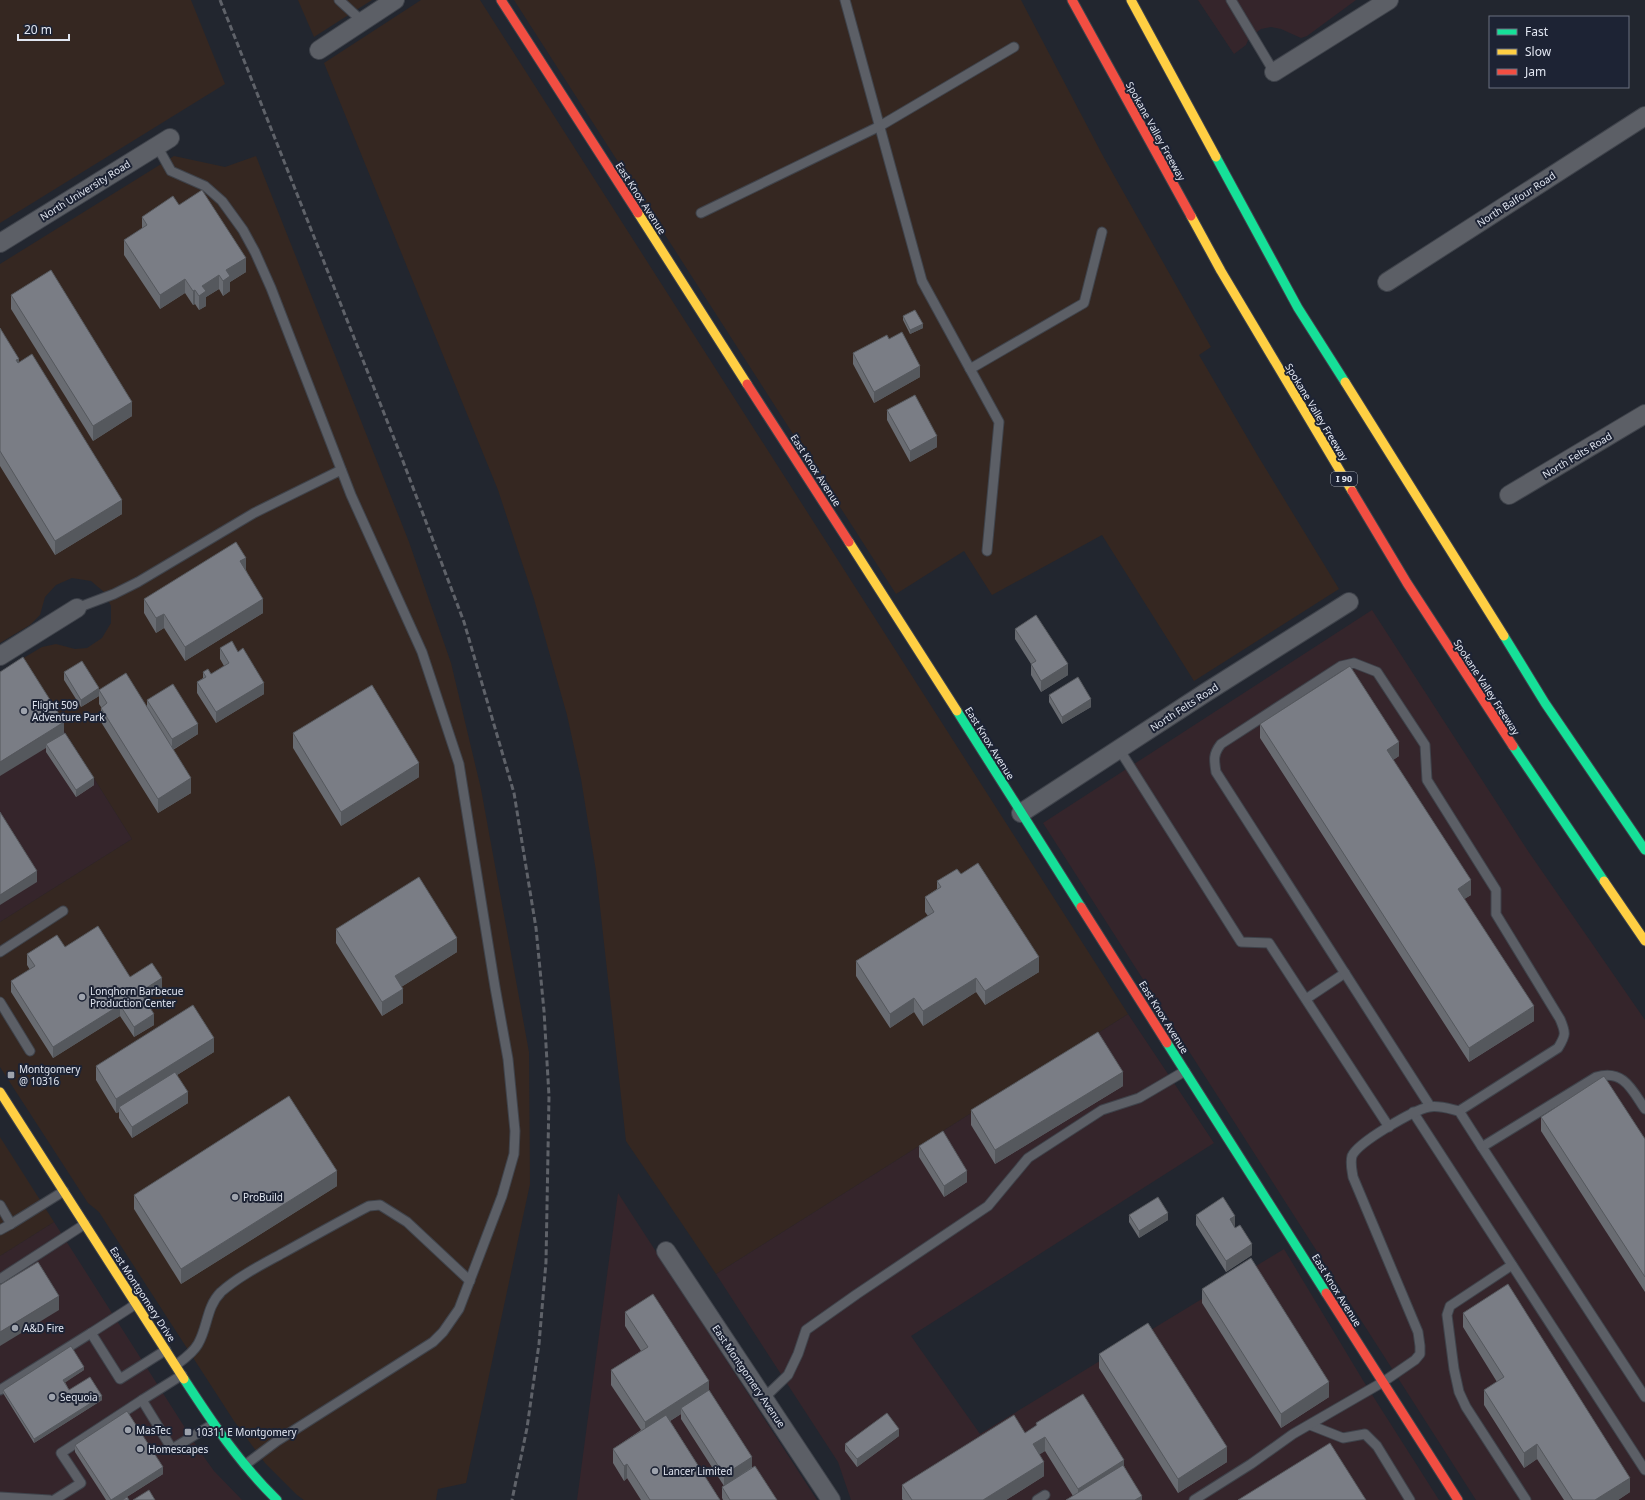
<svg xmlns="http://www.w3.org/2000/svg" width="1645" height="1500" font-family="'Noto Sans',sans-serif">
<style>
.commercial{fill:#35252b}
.industrial{fill:#352721}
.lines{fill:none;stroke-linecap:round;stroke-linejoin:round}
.lane-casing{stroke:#3f434b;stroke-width:11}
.street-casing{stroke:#3f434b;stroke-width:20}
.fast-casing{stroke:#3f434b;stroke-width:11}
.slow-casing{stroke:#3f434b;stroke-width:11}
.jam-casing{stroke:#3f434b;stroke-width:11}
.lane{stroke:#5c5f66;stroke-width:9}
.street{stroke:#5c5f66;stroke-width:18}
.fast{stroke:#16e098;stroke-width:9}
.slow{stroke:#ffcf43;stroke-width:9}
.jam{stroke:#f24e42;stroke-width:9}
.rail{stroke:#5f6269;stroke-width:3;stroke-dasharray:6 3;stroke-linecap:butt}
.wall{fill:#696c72}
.shaded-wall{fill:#55585d}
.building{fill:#7a7d85;stroke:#55585d}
.poi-dot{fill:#9ea3ad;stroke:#1d2334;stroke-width:1.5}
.labels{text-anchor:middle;stroke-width:4;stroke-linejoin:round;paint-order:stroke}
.shield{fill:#1d2334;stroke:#a6acb8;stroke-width:1}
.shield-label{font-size:9px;font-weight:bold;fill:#e1e6f1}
.street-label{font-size:10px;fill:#e1e6f1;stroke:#1d2334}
.poi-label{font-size:10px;fill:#e1e6f1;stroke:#1d2334;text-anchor:start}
</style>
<rect width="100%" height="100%" fill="#22262f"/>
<!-- commercial -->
<g class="commercial">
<polygon points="1198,0 1356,0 1307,36 1301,38 1281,29 1271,27 1261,29 1249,38 1246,45 1234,54"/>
<polygon points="1372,610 1528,851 1645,1020 1645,1500 1476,1500 1043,823"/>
<polygon points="20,660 132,839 0,922 0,672"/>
<polygon points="1128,1014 1214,1143 911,1336 980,1434 1284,1249 1364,1382 1439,1500 851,1500 838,1462 716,1274"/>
<polygon points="618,1193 817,1500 577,1500"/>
<polygon points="54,1222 201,1453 214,1471 242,1500 0,1500 0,1256"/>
</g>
<!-- industrial -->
<g class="industrial">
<polygon points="0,0 191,0 225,84 0,223"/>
<polygon points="298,0 372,0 314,37"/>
<polygon points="421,0 480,0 1128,1014 716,1274 626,1141 596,871 581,779 567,715 534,599 498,490 324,63"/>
<polygon points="514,0 1021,0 1103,156 1211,347 1199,355 1258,456 1339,589 1194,681 1102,535 992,595 964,551 896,594"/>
<polygon points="174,156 225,167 256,156 409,542 451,663 481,789 529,1052 530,1184 466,1483 438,1489 436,1500 304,1500 297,1495 265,1463 234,1421 99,1212 88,1203 0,1067 0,922 132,839 20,660 42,647 56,644 75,649 87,648 102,638 111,623 111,606 104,592 91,581 72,578 56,585 45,597 40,615 30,625 0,643 0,264"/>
<polygon points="0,1137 54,1222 0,1256"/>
</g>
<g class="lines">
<defs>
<g id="lane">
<polyline points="339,0 362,21"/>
<polyline points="845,0 922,281 999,422 987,551"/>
<polyline points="1231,0 1274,72"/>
<polyline points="157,146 171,171 205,186 222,201 243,230 255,252 271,288 351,495 422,652 459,764 495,987 508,1059 515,1131 514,1154 502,1196 459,1309 443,1332 433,1342 277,1441 245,1465"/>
<polyline points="701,213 880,126 1014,47"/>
<polyline points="970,369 1084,303 1102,232"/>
<polyline points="77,608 114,594 138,582 254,513 341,470"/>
<polyline points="1119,749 1241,942 1269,943 1389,1127"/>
<polyline points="0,952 63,911"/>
<polyline points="1306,999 1345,973"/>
<polyline points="0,1002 30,1051"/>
<path d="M1430 1106 1216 772C1214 760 1213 754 1221 744L1341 666 1354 663 1377 672 1425 745 1427 780 1496 890V914L1560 1019C1566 1033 1566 1035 1558 1048L1459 1111"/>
<path d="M1645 1109C1632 1090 1624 1069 1596 1077L1482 1147 1645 1397"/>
<polyline points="1413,1112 1645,1470"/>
<polyline points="0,1205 11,1224 64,1191"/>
<polyline points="0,1230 11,1224"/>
<polyline points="1512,1265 1450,1306 1447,1315 1454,1369 1459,1392 1466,1407 1526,1500"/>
<polyline points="0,1279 85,1224"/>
<polyline points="136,1304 91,1333 120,1379 166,1350"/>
<path d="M176 1365C184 1359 193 1353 198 1344 208 1327 206 1307 221 1292 239 1276 263 1264 283 1253 312 1237 340 1221 369 1206L380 1205 407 1222 470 1281"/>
<polyline points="182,1375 142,1400 172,1449 213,1424"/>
<polyline points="0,1390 91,1333"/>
<polyline points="764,1398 788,1375 798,1354 806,1330 857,1294 988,1206 1028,1158 1102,1110 1139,1098 1185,1071"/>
<polyline points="1310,1425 1343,1438 1365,1434 1377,1446 1410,1500"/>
<polyline points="0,1497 50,1500"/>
<polyline points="54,1500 81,1483 61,1453 142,1400"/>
<polyline points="1037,1500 1045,1495"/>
<path d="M1194 1500 1251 1464 1293 1434 1383 1382 1415 1360 1420 1354V1346L1418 1332 1353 1177C1352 1170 1350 1163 1352 1156 1358 1142 1414 1110 1429 1107 1439 1105 1450 1109 1459 1111L1482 1147"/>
</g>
<g id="street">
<polyline points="319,50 395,0"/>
<polyline points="1274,72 1389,0"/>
<polyline points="0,243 170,138"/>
<polyline points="1387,282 1645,116"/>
<polyline points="1509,495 1645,414"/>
<polyline points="0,656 77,608"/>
<polyline points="1021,813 1205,693 1349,602"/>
<polyline points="666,1251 831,1500"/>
</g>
<g id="fast">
<polyline points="1216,157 1298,308 1345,382"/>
<polyline points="1504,636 1545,703 1645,850"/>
<polyline points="957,711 1081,907"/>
<polyline points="1513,746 1604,881"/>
<polyline points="1167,1043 1326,1293"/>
<path d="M184 1379C212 1422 240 1464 277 1500"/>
</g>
<g id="slow">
<polyline points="1131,0 1216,157"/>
<polyline points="638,213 747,384"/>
<polyline points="1191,216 1221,271 1352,491"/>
<polyline points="1345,382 1504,636"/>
<polyline points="849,542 957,711"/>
<polyline points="1604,881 1645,941"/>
<polyline points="0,1092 184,1379"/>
</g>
<g id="jam">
<polyline points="501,0 638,213"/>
<polyline points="1072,0 1191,216"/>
<polyline points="747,384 849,542"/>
<polyline points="1352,491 1407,583 1513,746"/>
<polyline points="1081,907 1167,1043"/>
<polyline points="1326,1293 1458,1500"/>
</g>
</defs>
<!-- lane casing -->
<use href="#lane" class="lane-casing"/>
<!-- street casing -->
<use href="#street" class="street-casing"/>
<!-- fast casing -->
<use href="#fast" class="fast-casing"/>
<!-- slow casing -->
<use href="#slow" class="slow-casing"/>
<!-- jam casing -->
<use href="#jam" class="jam-casing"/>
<!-- lane -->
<use href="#lane" class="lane"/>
<!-- street -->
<use href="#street" class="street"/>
<!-- fast -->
<use href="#fast" class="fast"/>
<!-- slow -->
<use href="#slow" class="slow"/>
<!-- jam -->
<use href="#jam" class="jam"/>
<!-- rail -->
<polyline class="rail" points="220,0 401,456 464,622 514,793 536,928 544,1011 549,1096 546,1262 539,1344 527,1428 512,1500"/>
</g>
<!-- wall -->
<g class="wall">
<polygon points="179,205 246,272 230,282 230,291 223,296 219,289 206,297 206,306 199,310 195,304 193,305 185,293 160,309 124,255 124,240 142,229 142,217"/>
<polygon points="11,295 132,416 93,441 11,309"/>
<polygon points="903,316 923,328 910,334 903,320"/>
<polygon points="0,328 19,362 122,514 55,555 0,466"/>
<polygon points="889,339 920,377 874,403 853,364 853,353"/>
<polygon points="887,410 937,447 910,462 887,420"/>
<polygon points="246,570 263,613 185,661 164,628 156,633 144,613 144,599"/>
<polygon points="1015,629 1068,675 1041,692 1031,675 1031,664 1015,639"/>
<polygon points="220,648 264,694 216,723 197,693 197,682 203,678 203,672 211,674 224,666 220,659"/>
<polygon points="0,672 64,733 94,785 76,797 46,752 46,748"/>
<polygon points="64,672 99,696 81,707 64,680"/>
<polygon points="99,690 147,708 147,700 198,734 173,750 191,793 158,813 101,722 101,707 99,704"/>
<polygon points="1049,695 1091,707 1062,724 1049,702"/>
<polygon points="1260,724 1399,756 1393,760 1471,895 1464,899 1534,1021 1469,1062 1260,738"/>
<polygon points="293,733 419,777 341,826 293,748"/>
<polygon points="961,874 1039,972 985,1005 976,992 923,1026 914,1012 890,1028 856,976 856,961 928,916 925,912 925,897 937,889 937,881"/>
<polygon points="336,929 457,952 401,987 403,1003 382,1016 336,943"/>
<polygon points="65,947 130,977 162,989 145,1000 154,1025 134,1037 120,1016 53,1058 11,992 11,981 30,970 27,965 27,954"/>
<polygon points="214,1052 177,1075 188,1103 132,1138 119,1118 119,1112 116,1113 96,1080 96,1066"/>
<polygon points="1123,1086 995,1164 971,1125 971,1110"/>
<polygon points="1541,1117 1645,1139 1645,1292 1541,1131"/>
<polygon points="919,1146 967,1182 944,1197 919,1157"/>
<polygon points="337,1186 181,1284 134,1209 134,1195"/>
<polygon points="1129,1215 1168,1220 1139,1238 1129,1222"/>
<polygon points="1196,1215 1235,1227 1252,1255 1226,1272 1196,1225"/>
<polygon points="1202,1289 1329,1397 1281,1428 1202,1303"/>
<polygon points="625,1312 709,1390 752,1467 777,1500 723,1500 722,1498 722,1487 724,1486 681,1419 681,1414 670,1421 720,1500 641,1500 627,1478 624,1481 613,1463 613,1449 641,1430 611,1385 611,1370 641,1351 625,1326"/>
<polygon points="1463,1313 1630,1492 1618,1500 1564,1500 1537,1459 1524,1468 1484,1405 1484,1390 1497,1382 1463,1327"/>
<polygon points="1099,1354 1227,1462 1178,1493 1099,1368"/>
<polygon points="84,1370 65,1382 69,1390 102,1400 34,1443 3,1393 3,1390"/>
<polygon points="1036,1423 1124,1466 1142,1500 1073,1496 1045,1451 1039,1454 1044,1476 1006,1500 903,1500 902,1499 902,1485 1025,1433 1036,1426"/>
<polygon points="899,1436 857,1467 845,1451 845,1444"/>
<polygon points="75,1445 163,1474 122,1500 106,1500 75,1452"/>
</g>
<!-- shaded-wall -->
<g class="shaded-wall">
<polygon points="246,258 246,272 230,282 230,291 223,296 223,281 226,270"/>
<polygon points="219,275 219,289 206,297 206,306 199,310 199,296 202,286"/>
<polygon points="185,279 185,293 160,309 160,295"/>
<polygon points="195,290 195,304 193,305 193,291"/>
<polygon points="923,324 923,328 910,334 910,330"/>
<polygon points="19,359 19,373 16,360"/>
<polygon points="920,366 920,377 874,403 874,392"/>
<polygon points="132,402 132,416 93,441 93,426"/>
<polygon points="937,436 937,447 910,462 910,451"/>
<polygon points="122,500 122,514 55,555 55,541"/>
<polygon points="246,558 246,572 240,561"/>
<polygon points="263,599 263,613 185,661 185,647"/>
<polygon points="164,614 164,628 156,633 156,618"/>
<polygon points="1068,664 1068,675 1041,692 1041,681"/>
<polygon points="264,683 264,694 216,723 216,712"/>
<polygon points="99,688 99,696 81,707 81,700"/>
<polygon points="1091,699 1091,707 1062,724 1062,717"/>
<polygon points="64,722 64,736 46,744 46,748 0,776 0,762"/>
<polygon points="198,724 198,734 172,750 172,739"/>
<polygon points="1399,742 1399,756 1387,764 1387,750"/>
<polygon points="419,763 419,777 341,826 341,812"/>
<polygon points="94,778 94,785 76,797 76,790"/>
<polygon points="191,778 191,793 158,813 158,799"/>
<polygon points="37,871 37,882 0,905 0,895"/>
<polygon points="1471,880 1471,895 1458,903 1458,889"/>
<polygon points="457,938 457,952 395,991 395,976"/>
<polygon points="1039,957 1039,972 985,1005 985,991"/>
<polygon points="162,978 162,989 140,1003 140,992"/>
<polygon points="976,978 976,992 923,1026 923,1011"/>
<polygon points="403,989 403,1003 382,1016 382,1002"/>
<polygon points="914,998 914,1012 890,1028 890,1014"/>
<polygon points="120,1005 120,1016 53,1058 53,1047"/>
<polygon points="1534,1006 1534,1021 1469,1062 1469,1048"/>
<polygon points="154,1014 154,1025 134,1037 134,1027"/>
<polygon points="214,1038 214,1052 121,1110 119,1107 119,1112 116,1113 116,1099"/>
<polygon points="1123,1072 1123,1086 995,1164 995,1150"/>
<polygon points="188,1092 188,1103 132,1138 132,1127"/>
<polygon points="337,1171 337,1186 181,1284 181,1269"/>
<polygon points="967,1171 967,1182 944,1197 944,1186"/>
<polygon points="1168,1213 1168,1220 1139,1238 1139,1231"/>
<polygon points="1235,1216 1235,1227 1230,1219"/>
<polygon points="1252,1244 1252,1255 1226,1272 1226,1261"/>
<polygon points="59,1296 59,1310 0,1346 0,1332"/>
<polygon points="84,1367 84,1370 63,1384 63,1380"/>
<polygon points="709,1381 709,1395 681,1408 681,1414 645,1437 645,1422"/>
<polygon points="1329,1382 1329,1397 1281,1428 1281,1414"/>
<polygon points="102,1396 102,1400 34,1443 34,1439"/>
<polygon points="899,1429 899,1436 857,1467 857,1459"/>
<polygon points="1045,1437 1045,1451 1033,1459 1033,1444"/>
<polygon points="1537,1444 1537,1459 1524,1468 1524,1453"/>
<polygon points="1227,1447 1227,1462 1178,1493 1178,1479"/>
<polygon points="752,1457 752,1467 724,1486 724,1475"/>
<polygon points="1124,1460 1124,1475 1078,1500 1078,1489"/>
<polygon points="1044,1462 1044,1476 1006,1500 983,1500"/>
<polygon points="627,1464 627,1478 624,1481 624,1466"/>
<polygon points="163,1467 163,1474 122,1500 111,1500"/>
<polygon points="1630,1478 1630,1492 1618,1500 1595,1500"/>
<polygon points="1142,1496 1142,1500 1135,1500"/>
</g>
<!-- building -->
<g class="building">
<polygon points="202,190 246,258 226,270 230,276 223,281 219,275 202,286 206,291 199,296 195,290 193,291 185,279 160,295 124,240 147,225 142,217 173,196 179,205"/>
<polygon points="51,270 132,402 93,426 11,295"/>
<polygon points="915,310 923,324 910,330 903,316"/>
<polygon points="0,328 19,359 16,360 18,363 32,354 122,500 55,541 0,451"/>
<polygon points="902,332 920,366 874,392 853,353 887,335 889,339"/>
<polygon points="915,395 937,436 910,451 887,410"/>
<polygon points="236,542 246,558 240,561 263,599 185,647 164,614 156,618 144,599"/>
<polygon points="1036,615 1068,664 1041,681 1031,664 1036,661 1015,629"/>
<polygon points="232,641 238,652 243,648 264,683 216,712 197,682 206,677 203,672 208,669 211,674 229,663 220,648"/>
<polygon points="23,657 64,722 0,762 0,672"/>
<polygon points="82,661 99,688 81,700 64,672"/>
<polygon points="1350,666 1399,742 1387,750 1471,880 1458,889 1534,1006 1469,1048 1260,724"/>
<polygon points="126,673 191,778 158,799 101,708 107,703 99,690"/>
<polygon points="1078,677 1091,699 1062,717 1049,695"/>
<polygon points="173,684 198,724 172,739 147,700"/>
<polygon points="372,685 419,763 341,812 293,733"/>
<polygon points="65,733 94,778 76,790 46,744"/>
<polygon points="0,812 37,871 0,895"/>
<polygon points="978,863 1039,957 985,991 976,978 923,1011 914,998 890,1014 856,961 934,912 925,897 941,887 937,881 957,869 961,874"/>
<polygon points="419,877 457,938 395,976 403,989 382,1002 336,929"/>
<polygon points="98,926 130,977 152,963 162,978 140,992 154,1014 134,1027 120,1005 53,1047 11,981 35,966 27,954 57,935 65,947"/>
<polygon points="193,1005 214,1038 116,1099 96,1066"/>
<polygon points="1098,1032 1123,1072 995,1150 971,1110"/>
<polygon points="175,1072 188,1092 132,1127 119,1107"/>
<polygon points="1604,1076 1645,1139 1645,1277 1541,1117"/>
<polygon points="289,1096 337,1171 181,1269 134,1195"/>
<polygon points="943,1131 967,1171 944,1186 919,1146"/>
<polygon points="1158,1197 1168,1213 1139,1231 1129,1215"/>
<polygon points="1223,1197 1235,1216 1230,1219 1235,1228 1240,1225 1252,1244 1226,1261 1196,1215"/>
<polygon points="1251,1258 1329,1382 1281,1414 1202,1289"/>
<polygon points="38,1262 59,1296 0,1332 0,1285"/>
<polygon points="1508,1284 1630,1478 1595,1500 1573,1500 1537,1444 1524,1453 1484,1390 1504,1377 1463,1313"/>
<polygon points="653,1294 709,1381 645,1422 611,1370 648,1347 625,1312"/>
<polygon points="1148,1323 1227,1447 1178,1479 1099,1354"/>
<polygon points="71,1346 84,1367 63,1380 69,1390 90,1377 102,1396 34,1439 3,1390"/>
<polygon points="709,1390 752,1457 724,1475 681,1408"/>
<polygon points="1083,1394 1124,1460 1078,1489 1045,1437 1033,1444 1044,1462 983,1500 912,1500 902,1485 1014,1415 1025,1433 1037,1425 1036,1423"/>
<polygon points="127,1411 163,1467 111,1500 75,1445"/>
<polygon points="887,1413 899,1429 857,1459 845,1444"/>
<polygon points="666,1415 720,1500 650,1500 627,1464 624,1466 613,1449"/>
<polygon points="1330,1443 1366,1500 1238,1500"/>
<polygon points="1123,1465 1142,1496 1135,1500 1066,1500"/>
<polygon points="755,1466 777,1500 730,1500 722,1487"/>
<polygon points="149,1490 155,1500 133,1500"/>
<polygon points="127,1497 129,1500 122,1500"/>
</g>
<!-- markers -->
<g class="poi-dot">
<circle cx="24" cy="711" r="4"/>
<circle cx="82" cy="997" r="4"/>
<rect x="7" y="1071" width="8" height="8" rx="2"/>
<circle cx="235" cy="1197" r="4"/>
<circle cx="15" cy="1328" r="4"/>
<circle cx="52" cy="1397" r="4"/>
<circle cx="128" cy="1430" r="4"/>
<rect x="184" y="1428" width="8" height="8" rx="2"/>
<circle cx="140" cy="1449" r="4"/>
<circle cx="655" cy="1471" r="4"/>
</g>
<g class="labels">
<!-- shield labels -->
<rect class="shield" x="1331" y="472" width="26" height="14" rx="3"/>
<g class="shield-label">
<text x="1344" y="482">I 90</text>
</g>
<!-- street labels -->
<g class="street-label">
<text transform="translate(1156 131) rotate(61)" y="4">Spokane Valley Freeway</text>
<text transform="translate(85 190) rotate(-32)" y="4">North University Road</text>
<text transform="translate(641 198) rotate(57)" y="4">East Knox Avenue</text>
<text transform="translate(1516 199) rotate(-33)" y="4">North Balfour Road</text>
<text transform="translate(1317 412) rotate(59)" y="4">Spokane Valley Freeway</text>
<text transform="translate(1577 455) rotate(-31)" y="4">North Felts Road</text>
<text transform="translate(816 470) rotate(57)" y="4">East Knox Avenue</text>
<text transform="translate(1487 687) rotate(57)" y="4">Spokane Valley Freeway</text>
<text transform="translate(1184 707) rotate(-33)" y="4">North Felts Road</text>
<text transform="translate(990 743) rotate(58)" y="4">East Knox Avenue</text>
<text transform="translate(1164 1017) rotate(58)" y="4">East Knox Avenue</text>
<text transform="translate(1337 1290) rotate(58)" y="4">East Knox Avenue</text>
<text transform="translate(143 1294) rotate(57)" y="4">East Montgomery Drive</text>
<text transform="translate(749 1376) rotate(56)" y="4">East Montgomery Avenue</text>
</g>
<!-- poi labels -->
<g class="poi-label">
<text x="32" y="709">Flight 509<tspan x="32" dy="12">Adventure Park</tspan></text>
<text x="90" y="995">Longhorn Barbecue<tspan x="90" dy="12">Production Center</tspan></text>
<text x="19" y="1073">Montgomery<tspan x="19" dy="12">@ 10316</tspan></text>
<text x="243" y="1201">ProBuild</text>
<text x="23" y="1332">A&amp;D Fire</text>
<text x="60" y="1401">Sequoia</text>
<text x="136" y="1434">MasTec</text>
<text x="196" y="1436">10311 E Montgomery</text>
<text x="148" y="1453">Homescapes</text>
<text x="663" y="1475">Lancer Limited</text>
</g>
</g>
<!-- legend -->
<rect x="1489" y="16" width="140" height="72" fill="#1d2334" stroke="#6b7180"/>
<rect x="1497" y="29" width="20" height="6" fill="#16e098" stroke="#6b7180"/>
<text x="1525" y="36" font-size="12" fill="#e1e6f1">Fast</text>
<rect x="1497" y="49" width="20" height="6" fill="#ffcf43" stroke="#6b7180"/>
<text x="1525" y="56" font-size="12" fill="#e1e6f1">Slow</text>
<rect x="1497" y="69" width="20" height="6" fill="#f24e42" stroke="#6b7180"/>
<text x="1525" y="76" font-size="12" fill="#e1e6f1">Jam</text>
<!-- scale -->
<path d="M18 34v6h51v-6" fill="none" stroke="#e1e6f1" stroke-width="2"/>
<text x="24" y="34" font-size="12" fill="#e1e6f1" stroke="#1d2334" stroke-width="3" paint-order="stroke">20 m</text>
</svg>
